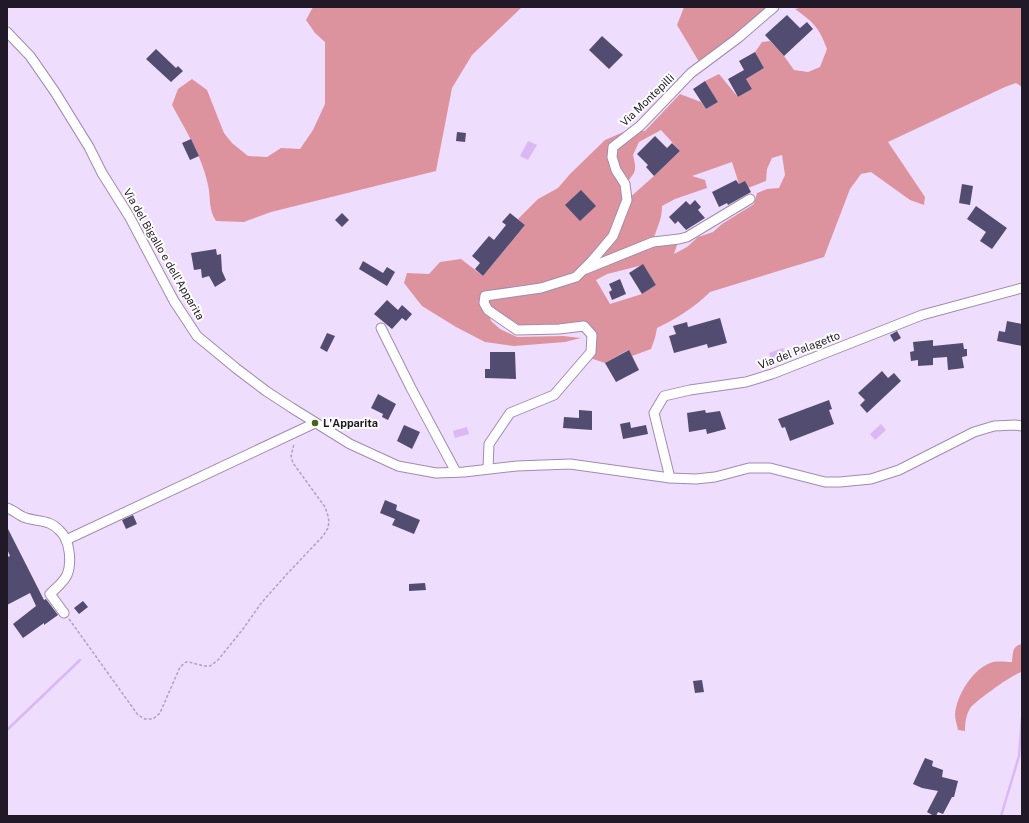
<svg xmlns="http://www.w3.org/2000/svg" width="1029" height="823" font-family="'Public Sans',sans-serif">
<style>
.forest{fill:#dd939e;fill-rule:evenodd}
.water{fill:#dab8f4}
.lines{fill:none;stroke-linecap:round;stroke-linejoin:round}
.stream{stroke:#dab8f4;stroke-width:2.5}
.building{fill:#514c70}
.minor-casing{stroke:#a18bb1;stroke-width:11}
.path{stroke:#b0a1bc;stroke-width:1.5;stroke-dasharray:3 2;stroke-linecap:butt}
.minor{stroke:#fff;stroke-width:9}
.poi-dot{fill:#446419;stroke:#fff;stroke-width:1.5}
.labels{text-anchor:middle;stroke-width:4;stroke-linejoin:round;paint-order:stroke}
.street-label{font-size:11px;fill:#211927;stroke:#fff}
.poi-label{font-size:11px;font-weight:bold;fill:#211927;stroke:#fff;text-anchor:start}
</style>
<rect width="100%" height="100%" fill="#efddfd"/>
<!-- forest -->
<g class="forest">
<path d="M313 7H522L472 55 452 88 436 171 271 212 244 222 216 221C208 209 211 198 208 185 202 156 186 131 172 105L178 89 192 79 207 90 224 133 232 143 248 156 267 157 281 148 300 149 313 130 325 104V42L315 33 306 20Z"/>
<polygon points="684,7 774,7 701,65 677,25"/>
<path d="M803 7H1022V87L1016 83 1005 87 888 142 925 197 924 205 910 200 871 172 861 174 850 189 824 257 710 292C694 308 677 318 657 328L655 338 651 349 632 356 628 350 605 363 587 357 592 335 584 326 517 330 488 311 491 321 500 329 517 337 563 336 581 338 565 342 514 346 485 342 456 327 422 306 404 283 407 273 429 274 440 262 461 259 483 276 525 225 518 219 538 199 558 188 570 174 605 140 628 130 645 131 680 94 701 102 706 109 718 102 705 81 719 74 738 97 752 89 746 79 764 68 755 52 762 42 770 41 784 56 794 70 808 72 820 67 827 49C819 27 813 22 795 9ZM661 130 680 151 654 176 627 200 625 184C636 172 637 171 633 155L639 142ZM782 155 785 175 779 188 767 189 757 193 754 204 722 224 713 232 698 237 687 247 674 254 679 239 653 241C657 227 662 220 662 206L675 199 707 188 705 180 692 176 732 162 739 184 748 188 766 181 767 169 772 158ZM643 265 656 285 642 294 610 304 596 280 607 274Z"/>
<path d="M1022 644V672C1014 673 977 700 971 707 966 714 965 723 965 731L958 730C957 725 955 719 955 715 956 695 974 667 993 662 999 661 1006 662 1012 662 1013 653 1012 646 1022 644Z"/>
</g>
<!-- water -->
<g class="water">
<polygon points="528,141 537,145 528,160 520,156"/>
<polygon points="783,348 787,356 772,361 769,353"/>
<polygon points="881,424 886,430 875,440 870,434"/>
<polygon points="467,427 469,434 455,438 453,431"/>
</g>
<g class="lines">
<!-- stream -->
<g class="stream">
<polyline points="7,730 80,660"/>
<polyline points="1001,816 1019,756 1022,717"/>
</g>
</g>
<!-- building -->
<g class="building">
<polygon points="787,15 800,28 807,22 813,29 784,56 765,35"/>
<polygon points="602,36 623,55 609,69 589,50"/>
<polygon points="156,49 176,68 178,66 183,71 171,82 146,59"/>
<polygon points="755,52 764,68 746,79 752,89 738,97 728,79 744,70 739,61"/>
<polygon points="705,81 718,102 706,109 693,89"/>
<polygon points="457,132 466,133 465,142 456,141"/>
<polygon points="655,136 667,148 672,143 680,151 654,176 646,167 648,165 637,154"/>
<polygon points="191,139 199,156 190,160 182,143"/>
<polygon points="736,180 739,184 745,181 751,192 728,205 727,203 719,207 712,192"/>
<polygon points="962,184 973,186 970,205 959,203"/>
<polygon points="581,190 596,206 580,221 565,205"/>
<polygon points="695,200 701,207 698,210 705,218 686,230 678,221 675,224 669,217 686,201 690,205"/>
<polygon points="976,206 1007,228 992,249 980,241 986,232 967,219"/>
<polygon points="342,213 349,220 342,227 335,220"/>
<polygon points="510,213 525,225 483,276 475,269 480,263 472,256 489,236 494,240 506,225 502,222"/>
<polygon points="216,249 217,255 221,254 222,271 226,280 215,287 209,276 202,278 201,269 194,270 191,253"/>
<polygon points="363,261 383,273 387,267 395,272 387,286 359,269"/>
<polygon points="643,264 656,285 642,294 629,273"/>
<polygon points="620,279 626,294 612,300 609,292 612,290 609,284"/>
<polygon points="387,300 398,310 402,305 412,314 406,321 402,318 392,329 374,314"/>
<polygon points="720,318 727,343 708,348 707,344 674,353 669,336 676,334 673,326 687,322 688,327"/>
<polygon points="1007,321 1022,324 1022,346 997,341 999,331 1005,332"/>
<polygon points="897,331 901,338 894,342 890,335"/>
<polygon points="327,333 335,336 327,352 320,348"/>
<polygon points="933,340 933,346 963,343 964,349 967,349 967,356 962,357 964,368 948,370 947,357 933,358 933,365 918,366 918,360 911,361 910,352 914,351 913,342"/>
<polygon points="629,350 639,370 616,382 605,363"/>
<polygon points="490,352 515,352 516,379 485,378 485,369 490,369"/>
<polygon points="882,371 888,378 894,373 901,381 867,413 860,405 865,400 858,393"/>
<polygon points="378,394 396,404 388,420 382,417 383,414 371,408"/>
<polygon points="829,400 832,409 829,410 834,424 790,441 785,427 782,428 778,419"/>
<polygon points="579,410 592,411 592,430 563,428 564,417 579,418"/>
<polygon points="705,410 706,413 720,411 726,429 707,434 706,429 689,432 687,413"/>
<polygon points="630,422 631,428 646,425 648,434 623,439 620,424"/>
<polygon points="404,425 420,432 412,449 397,441"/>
<polygon points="385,500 397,505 396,510 420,520 414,534 392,525 395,519 380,513"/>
<polygon points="133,515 137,524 126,529 122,520"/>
<polygon points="7,527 44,600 46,599 58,615 44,625 44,623 23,638 13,624 36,606 30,593 7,605 7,557 10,556 7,549"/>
<polygon points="425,583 426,590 409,591 409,584"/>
<polygon points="83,601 88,607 79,614 74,608"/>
<polygon points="702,680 704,692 695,693 693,681"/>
<polygon points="925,758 933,761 932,766 943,770 942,777 958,781 954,797 952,797 943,814 938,812 936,816 934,816 927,812 938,791 922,788 913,784"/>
</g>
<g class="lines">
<defs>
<g id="minor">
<polyline points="7,32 30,56 55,92 89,147 102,173 129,216 174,301 197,336 237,369 266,391 292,408 350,444 398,466 436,473 464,472 517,466 570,464 670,478 696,479 715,477 749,468 770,468 825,482 840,482 871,479 899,470 974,432 994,426 1015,425 1022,426"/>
<polyline points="586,269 653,242 679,239 687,237 750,199"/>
<polyline points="381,328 411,388 456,472"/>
<polyline points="488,468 489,444 510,413 554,395 591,352 592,335 584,326 559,329 517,330 488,310 484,303 485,296 541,288 576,277 591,262 613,236 627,200 625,184 616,170 612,157 613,147 640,126 691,73 738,38 774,7"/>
<polyline points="670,478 654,413 664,396 690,390 746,382 772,374 922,315 1022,288"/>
<path d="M7 508C14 510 19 516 26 518 39 522 49 519 60 531 70 540 72 563 67 575 63 583 56 588 50 594L64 613"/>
<polyline points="66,540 315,423"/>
</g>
</defs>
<!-- minor casing -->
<use href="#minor" class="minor-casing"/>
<!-- path -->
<polyline class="path" points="69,619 138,715 145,719 153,719 160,713 180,667 186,662 189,662 204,666 210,666 218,660 243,629 262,602 287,574 323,536 328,528 329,522 328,516 325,507 293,463 291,456 294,444"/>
<!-- minor -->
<use href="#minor" class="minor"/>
</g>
<!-- markers -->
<circle class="poi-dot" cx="315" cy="423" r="4"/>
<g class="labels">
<!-- street labels -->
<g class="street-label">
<text transform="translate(647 100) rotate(-44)" y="4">Via Montepilli</text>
<text transform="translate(164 254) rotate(60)" y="4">Via del Bigallo e dell'Apparita</text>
<text transform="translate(799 350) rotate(-21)" y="4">Via del Palagetto</text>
</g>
<!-- poi labels -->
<g class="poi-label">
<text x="323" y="427">L'Apparita</text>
</g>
</g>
<!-- border -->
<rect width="1029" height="823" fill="none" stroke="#211927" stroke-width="16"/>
</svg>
